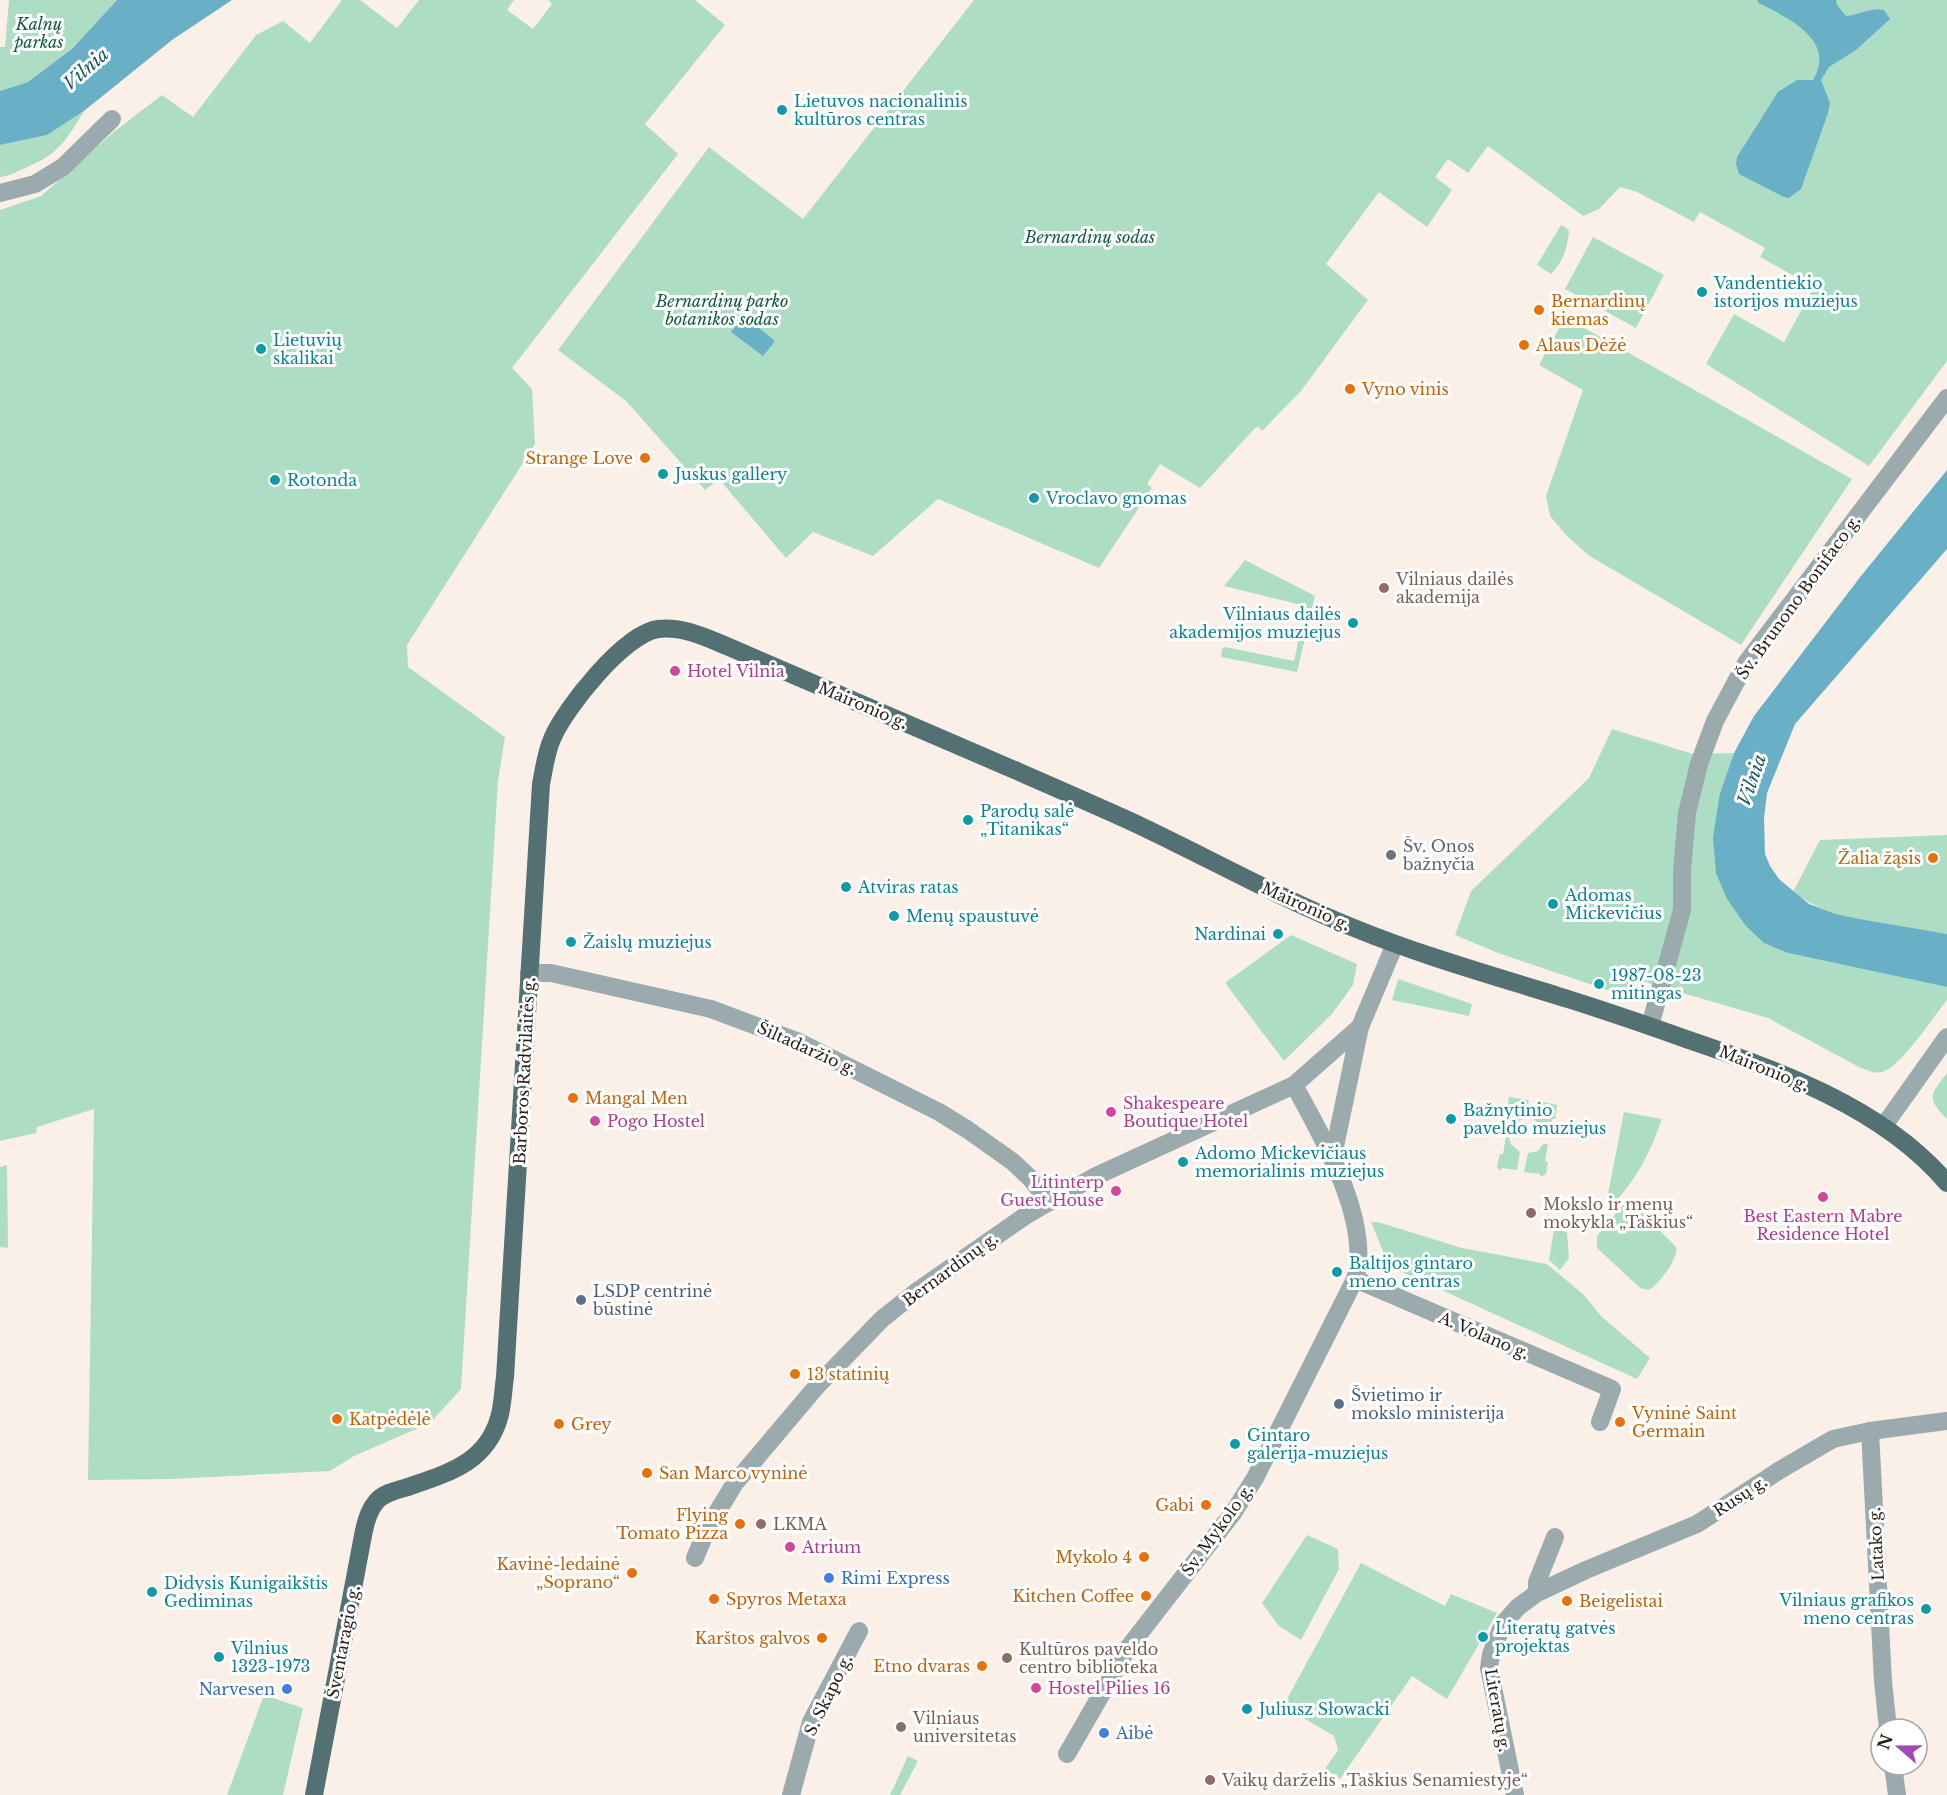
<svg xmlns="http://www.w3.org/2000/svg" width="1947" height="1795" font-family="'Libre Baskerville',serif">
<style>
.green{fill:#addec4}
.water{fill:#69afc5}
.lines{fill:none;stroke-linecap:round;stroke-linejoin:round}
.minor{stroke:#9babad;stroke-width:18}
.major{stroke:#537073;stroke-width:18}
.culture-dot{fill:#0f9aa8;stroke:#fff;stroke-width:2}
.food-dot{fill:#e8710a;stroke:#fff;stroke-width:2}
.education-dot{fill:#8d6e63;stroke:#fff;stroke-width:2}
.hotel-dot{fill:#d1479c;stroke:#fff;stroke-width:2}
.worship-dot{fill:#6b7280;stroke:#fff;stroke-width:2}
.service-dot{fill:#5c6f8a;stroke:#fff;stroke-width:2}
.shop-dot{fill:#3f7fe0;stroke:#fff;stroke-width:2}
.labels{text-anchor:middle;stroke-width:6;stroke-linejoin:round;paint-order:stroke}
.park-label{font-size:16px;font-style:italic;fill:#115c3f;stroke:#fff}
.culture-label{font-size:16px;fill:#0d838f;stroke:#fff;text-anchor:start}
.food-label{font-size:16px;fill:#c56008;stroke:#fff;text-anchor:start}
.education-label{font-size:16px;fill:#785e54;stroke:#fff;text-anchor:start}
.street-label{font-size:16px;fill:#271e16;stroke:#fff}
.hotel-label{font-size:16px;fill:#b23c85;stroke:#fff;text-anchor:start}
.worship-label{font-size:16px;fill:#5b616d;stroke:#fff;text-anchor:start}
.service-label{font-size:16px;fill:#4e5e75;stroke:#fff;text-anchor:start}
.shop-label{font-size:16px;fill:#366cbe;stroke:#fff;text-anchor:start}
.water-label{font-size:18px;font-style:italic;fill:#1b5565;stroke:#fff}
</style>
<rect width="100%" height="100%" fill="#fbf0e8"/>
<!-- green -->
<g class="green">
<polygon points="9,0 117,0 73,48 28,82 0,91 0,47 5,47"/>
<polygon points="342,0 360,0 397,28 419,0 514,0 507,10 533,29 552,4 548,0 695,0 725,25 645,124 678,154 512,368 532,389 535,444 407,645 408,667 505,737 498,781 461,1389 430,1423 354,1456 330,1471 171,1479 88,1480 94,1109 37,1127 36,1133 0,1141 0,210 41,196 115,131 162,95 193,117 256,35 283,21 310,43"/>
<polygon points="974,0 1947,0 1947,361 1869,466 1706,364 1734,314 1784,342 1814,287 1760,257 1765,248 1700,212 1694,222 1637,192 1620,187 1599,209 1583,216 1488,146 1468,173 1448,159 1435,177 1452,190 1427,227 1379,192 1326,264 1368,300 1301,391 1262,431 1259,427 1255,428 1200,488 1160,464 1147,484 1152,488 1099,568 938,499 873,556 813,532 786,558 719,479 705,490 626,401 558,350 709,147 803,219"/>
<path d="M84 111C67 139 59 154 27 167 18 171 10 176 0 177V145L47 135Z"/>
<path d="M1561 225 1569 230C1568 247 1563 262 1551 274L1537 265Z"/>
<polygon points="1593,237 1664,275 1636,328 1565,289"/>
<polygon points="1565,317 1852,479 1741,645 1588,555 1566,535 1550,516 1546,496 1583,390 1539,365"/>
<polygon points="1245,560 1315,596 1297,672 1221,657 1222,649 1225,647 1294,661 1306,606 1224,586"/>
<path d="M1612 729 1693 754 1734 753 1720 793 1788 953 1947 987V1000C1934 1016 1900 1068 1882 1072 1874 1074 1867 1070 1859 1067L1768 1018 1635 979 1628 997 1498 953 1455 935 1471 891 1589 778Z"/>
<path d="M1947 835V934C1895 926 1836 924 1793 892L1820 840Z"/>
<polygon points="1291,935 1357,964 1353,985 1332,1014 1284,1061 1225,983"/>
<polygon points="1398,979 1472,1004 1469,1016 1392,1000"/>
<path d="M1947 1073V1119C1926 1098 1930 1095 1947 1073Z"/>
<polygon points="1509,1097 1529,1100 1525,1118 1515,1123 1510,1130 1507,1129 1510,1112 1507,1111"/>
<polygon points="1537,1101 1557,1105 1555,1119 1552,1119 1549,1136 1545,1135 1541,1125 1533,1119"/>
<path d="M1624 1112 1662 1119C1651 1150 1638 1177 1616 1201L1607 1199Z"/>
<polygon points="1506,1137 1509,1138 1511,1144 1520,1152 1517,1170 1502,1168 1501,1171 1497,1167 1500,1154 1503,1154"/>
<polygon points="1543,1144 1548,1144 1545,1161 1548,1162 1546,1174 1540,1177 1540,1174 1524,1172 1528,1153 1538,1151"/>
<polygon points="7,1165 8,1248 0,1247 0,1167"/>
<path d="M1629 1203 1634 1204 1676 1247C1679 1257 1661 1281 1652 1288 1648 1291 1643 1289 1639 1287L1597 1248V1236L1622 1206Z"/>
<polygon points="1371,1222 1378,1222 1462,1248 1547,1264 1584,1295 1601,1316 1650,1358 1637,1379 1389,1266"/>
<polygon points="1554,1229 1567,1232 1569,1258 1560,1270 1549,1260"/>
<polygon points="1307,1535 1338,1549 1339,1569 1301,1640 1279,1626 1262,1603"/>
<polygon points="1361,1563 1445,1606 1451,1594 1497,1613 1447,1699 1412,1676 1340,1779 1325,1769 1338,1750 1334,1736 1290,1710 1288,1697"/>
<polygon points="264,1695 303,1708 283,1795 227,1795"/>
<polygon points="908,1756 918,1761 900,1795 890,1795"/>
</g>
<!-- water -->
<g class="water">
<polygon points="117,0 232,0 172,40 84,111 47,135 0,145 0,91 28,82 73,48"/>
<path d="M1757 0H1836L1837 5 1846 16C1859 15 1872 7 1884 10L1890 19 1856 50 1829 67 1821 80 1830 103 1828 113 1801 189 1789 198 1784 197 1739 174 1736 164 1737 157 1778 92 1797 80H1813C1837 40 1788 18 1759 3Z"/>
<polygon points="744,316 775,341 763,356 731,332"/>
<polygon points="1947,470 1947,549 1795,724 1767,793 1764,818 1765,854 1770,866 1779,879 1809,904 1836,914 1859,919 1947,934 1947,987 1788,953 1764,943 1746,926 1727,899 1716,873 1713,837 1720,793 1734,753 1754,716 1861,576"/>
</g>
<g class="lines">
<!-- minor -->
<g class="minor">
<polyline points="0,193 35,184 63,167 112,119"/>
<polyline points="529,973 551,973 711,1009 799,1042 939,1112 968,1130 1013,1162 1030,1178 1049,1202"/>
<polyline points="1650,1026 1682,910 1682,870 1687,813 1699,764 1715,721 1746,663 1947,398"/>
<polyline points="1883,1127 1947,1037"/>
<polyline points="1333,1156 1360,1027 1395,944"/>
<polyline points="1355,1279 1612,1389 1600,1422"/>
<polyline points="1870,1431 1883,1681 1888,1729"/>
<polyline points="695,1558 707,1529 735,1483 817,1386 882,1319 916,1292 1025,1216 1049,1202 1094,1177 1294,1085 1360,1027"/>
<polyline points="1537,1593 1537,1582 1555,1537"/>
<path d="M1067 1754 1128 1648 1233 1513 1255 1478 1355 1279C1372 1222 1321 1134 1294 1085"/>
<polyline points="1893,1765 1897,1795"/>
<polyline points="791,1795 811,1722 859,1631"/>
<polyline points="1515,1795 1489,1668 1491,1654 1503,1624 1518,1607 1537,1593 1586,1570 1697,1524 1780,1470 1833,1439 1870,1431 1947,1421"/>
</g>
<!-- major -->
<path class="major" d="M314 1795 361 1546C364 1531 366 1514 376 1502 383 1493 397 1490 408 1487 448 1473 486 1463 499 1418 503 1405 503 1390 505 1377L541 784C544 769 546 753 552 739 565 708 624 634 658 629 683 626 707 638 729 647 862 705 997 761 1130 821 1205 856 1277 897 1354 928 1425 957 1498 977 1571 1000 1609 1012 1647 1025 1686 1039 1777 1070 1883 1107 1947 1183"/>
</g>
<!-- markers -->
<g class="culture-dot">
<circle cx="782" cy="110" r="6"/>
<circle cx="1702" cy="292" r="6"/>
<circle cx="261" cy="349" r="6"/>
<circle cx="663" cy="474" r="6"/>
<circle cx="275" cy="480" r="6"/>
<circle cx="1034" cy="498" r="6"/>
<circle cx="1353" cy="623" r="6"/>
<circle cx="968" cy="820" r="6"/>
<circle cx="846" cy="887" r="6"/>
<circle cx="1553" cy="904" r="6"/>
<circle cx="894" cy="916" r="6"/>
<circle cx="1278" cy="934" r="6"/>
<circle cx="571" cy="942" r="6"/>
<circle cx="1599" cy="984" r="6"/>
<circle cx="1451" cy="1119" r="6"/>
<circle cx="1183" cy="1162" r="6"/>
<circle cx="1337" cy="1272" r="6"/>
<circle cx="1235" cy="1444" r="6"/>
<circle cx="152" cy="1592" r="6"/>
<circle cx="1926" cy="1609" r="6"/>
<circle cx="1483" cy="1637" r="6"/>
<circle cx="219" cy="1657" r="6"/>
<circle cx="1247" cy="1709" r="6"/>
</g>
<g class="food-dot">
<circle cx="1539" cy="310" r="6"/>
<circle cx="1524" cy="345" r="6"/>
<circle cx="1350" cy="389" r="6"/>
<circle cx="645" cy="458" r="6"/>
<circle cx="1933" cy="858" r="6"/>
<circle cx="573" cy="1098" r="6"/>
<circle cx="795" cy="1374" r="6"/>
<circle cx="337" cy="1419" r="6"/>
<circle cx="1620" cy="1422" r="6"/>
<circle cx="559" cy="1424" r="6"/>
<circle cx="647" cy="1473" r="6"/>
<circle cx="1206" cy="1505" r="6"/>
<circle cx="740" cy="1524" r="6"/>
<circle cx="1144" cy="1557" r="6"/>
<circle cx="632" cy="1573" r="6"/>
<circle cx="1146" cy="1596" r="6"/>
<circle cx="714" cy="1599" r="6"/>
<circle cx="1567" cy="1601" r="6"/>
<circle cx="822" cy="1638" r="6"/>
<circle cx="982" cy="1666" r="6"/>
</g>
<g class="education-dot">
<circle cx="1384" cy="588" r="6"/>
<circle cx="1531" cy="1213" r="6"/>
<circle cx="761" cy="1524" r="6"/>
<circle cx="1007" cy="1658" r="6"/>
<circle cx="901" cy="1727" r="6"/>
<circle cx="1210" cy="1780" r="6"/>
</g>
<g class="hotel-dot">
<circle cx="675" cy="671" r="6"/>
<circle cx="1111" cy="1112" r="6"/>
<circle cx="595" cy="1121" r="6"/>
<circle cx="1116" cy="1191" r="6"/>
<circle cx="1823" cy="1197" r="6"/>
<circle cx="790" cy="1547" r="6"/>
<circle cx="1036" cy="1688" r="6"/>
</g>
<circle class="worship-dot" cx="1391" cy="855" r="6"/>
<g class="service-dot">
<circle cx="581" cy="1300" r="6"/>
<circle cx="1339" cy="1404" r="6"/>
</g>
<g class="shop-dot">
<circle cx="829" cy="1578" r="6"/>
<circle cx="287" cy="1689" r="6"/>
<circle cx="1104" cy="1733" r="6"/>
</g>
<g class="labels">
<!-- park labels -->
<g class="park-label">
<text x="39" y="30">Kalnų<tspan x="39" dy="18">parkas</tspan></text>
<text x="1090" y="243">Bernardinų sodas</text>
<text x="722" y="307">Bernardinų parko<tspan x="722" dy="18">botanikos sodas</tspan></text>
</g>
<!-- culture labels -->
<g class="culture-label">
<text x="794" y="107">Lietuvos nacionalinis<tspan x="794" dy="18">kultūros centras</tspan></text>
<text x="1714" y="289">Vandentiekio<tspan x="1714" dy="18">istorijos muziejus</tspan></text>
<text x="273" y="346">Lietuvių<tspan x="273" dy="18">skalikai</tspan></text>
<text x="675" y="480">Juskus gallery</text>
<text x="287" y="486">Rotonda</text>
<text x="1046" y="504">Vroclavo gnomas</text>
<text x="1341" y="620" text-anchor="end">Vilniaus dailės<tspan x="1341" dy="18">akademijos muziejus</tspan></text>
<text x="980" y="817">Parodų salė<tspan x="980" dy="18">„Titanikas“</tspan></text>
<text x="858" y="893">Atviras ratas</text>
<text x="1565" y="901">Adomas<tspan x="1565" dy="18">Mickevičius</tspan></text>
<text x="906" y="922">Menų spaustuvė</text>
<text x="1266" y="940" text-anchor="end">Nardinai</text>
<text x="583" y="948">Žaislų muziejus</text>
<text x="1611" y="981">1987-08-23<tspan x="1611" dy="18">mitingas</tspan></text>
<text x="1463" y="1116">Bažnytinio<tspan x="1463" dy="18">paveldo muziejus</tspan></text>
<text x="1195" y="1159">Adomo Mickevičiaus<tspan x="1195" dy="18">memorialinis muziejus</tspan></text>
<text x="1349" y="1269">Baltijos gintaro<tspan x="1349" dy="18">meno centras</tspan></text>
<text x="1247" y="1441">Gintaro<tspan x="1247" dy="18">galerija-muziejus</tspan></text>
<text x="164" y="1589">Didysis Kunigaikštis<tspan x="164" dy="18">Gediminas</tspan></text>
<text x="1914" y="1606" text-anchor="end">Vilniaus grafikos<tspan x="1914" dy="18">meno centras</tspan></text>
<text x="1495" y="1634">Literatų gatvės<tspan x="1495" dy="18">projektas</tspan></text>
<text x="231" y="1654">Vilnius<tspan x="231" dy="18">1323-1973</tspan></text>
<text x="1259" y="1715">Juliusz Słowacki</text>
</g>
<!-- food labels -->
<g class="food-label">
<text x="1551" y="307">Bernardinų<tspan x="1551" dy="18">kiemas</tspan></text>
<text x="1536" y="351">Alaus Dėžė</text>
<text x="1362" y="395">Vyno vinis</text>
<text x="633" y="464" text-anchor="end">Strange Love</text>
<text x="1921" y="864" text-anchor="end">Žalia žąsis</text>
<text x="585" y="1104">Mangal Men</text>
<text x="807" y="1380">13 statinių</text>
<text x="1632" y="1419">Vyninė Saint<tspan x="1632" dy="18">Germain</tspan></text>
<text x="349" y="1425">Katpėdėlė</text>
<text x="571" y="1430">Grey</text>
<text x="659" y="1479">San Marco vyninė</text>
<text x="1194" y="1511" text-anchor="end">Gabi</text>
<text x="728" y="1521" text-anchor="end">Flying<tspan x="728" dy="18">Tomato Pizza</tspan></text>
<text x="1132" y="1563" text-anchor="end">Mykolo 4</text>
<text x="620" y="1570" text-anchor="end">Kavinė-ledainė<tspan x="620" dy="18">„Soprano“</tspan></text>
<text x="1134" y="1602" text-anchor="end">Kitchen Coffee</text>
<text x="726" y="1605">Spyros Metaxa</text>
<text x="1579" y="1607">Beigelistai</text>
<text x="810" y="1644" text-anchor="end">Karštos galvos</text>
<text x="970" y="1672" text-anchor="end">Etno dvaras</text>
</g>
<!-- education labels -->
<g class="education-label">
<text x="1396" y="585">Vilniaus dailės<tspan x="1396" dy="18">akademija</tspan></text>
<text x="1543" y="1210">Mokslo ir menų<tspan x="1543" dy="18">mokykla „Taškius“</tspan></text>
<text x="773" y="1530">LKMA</text>
<text x="1019" y="1655">Kultūros paveldo<tspan x="1019" dy="18">centro biblioteka</tspan></text>
<text x="913" y="1724">Vilniaus<tspan x="913" dy="18">universitetas</tspan></text>
<text x="1222" y="1786">Vaikų darželis „Taškius Senamiestyje“</text>
</g>
<!-- street labels -->
<g class="street-label">
<text transform="translate(1798 597) rotate(-54)" y="6">Šv. Brunono Bonifaco g.</text>
<text transform="translate(863 705) rotate(23)" y="6">Maironio g.</text>
<text transform="translate(1306 906) rotate(24)" y="6">Maironio g.</text>
<text transform="translate(807 1048) rotate(24)" y="6">Šiltadaržio g.</text>
<text transform="translate(1764 1068) rotate(22)" y="6">Maironio g.</text>
<text transform="translate(524 1071) rotate(-87)" y="6">Barboros Radvilaitės g.</text>
<text transform="translate(950 1269) rotate(-36)" y="6">Bernardinų g.</text>
<text transform="translate(1484 1335) rotate(23)" y="6">A. Volano g.</text>
<text transform="translate(1740 1496) rotate(-33)" y="6">Rusų g.</text>
<text transform="translate(1217 1530) rotate(-54)" y="6">Šv. Mykolo g.</text>
<text transform="translate(1876 1544) rotate(-93)" y="6">Latako g.</text>
<text transform="translate(343 1642) rotate(-79)" y="6">Šventaragio g.</text>
<text transform="translate(828 1695) rotate(-64)" y="6">S. Skapo g.</text>
<text transform="translate(1498 1710) rotate(80)" y="6">Literatų g.</text>
</g>
<!-- hotel labels -->
<g class="hotel-label">
<text x="687" y="677">Hotel Vilnia</text>
<text x="1123" y="1109">Shakespeare<tspan x="1123" dy="18">Boutique Hotel</tspan></text>
<text x="607" y="1127">Pogo Hostel</text>
<text x="1104" y="1188" text-anchor="end">Litinterp<tspan x="1104" dy="18">Guest House</tspan></text>
<text x="1823" y="1222" text-anchor="middle">Best Eastern Mabre<tspan x="1823" dy="18">Residence Hotel</tspan></text>
<text x="802" y="1553">Atrium</text>
<text x="1048" y="1694">Hostel Pilies 16</text>
</g>
<!-- worship labels -->
<g class="worship-label">
<text x="1403" y="852">Šv. Onos<tspan x="1403" dy="18">bažnyčia</tspan></text>
</g>
<!-- service labels -->
<g class="service-label">
<text x="593" y="1297">LSDP centrinė<tspan x="593" dy="18">būstinė</tspan></text>
<text x="1351" y="1401">Švietimo ir<tspan x="1351" dy="18">mokslo ministerija</tspan></text>
</g>
<!-- shop labels -->
<g class="shop-label">
<text x="841" y="1584">Rimi Express</text>
<text x="275" y="1695" text-anchor="end">Narvesen</text>
<text x="1116" y="1739">Aibė</text>
</g>
<!-- water labels -->
<g class="water-label">
<text transform="translate(86 69) rotate(-41)" y="6">Vilnia</text>
<text transform="translate(1752 780) rotate(-71)" y="6">Vilnia</text>
</g>
</g>
<!-- north arrow -->
<g transform="translate(1899 1747) rotate(290)"><circle r="28" fill="#ffffff" stroke="#a9a5a2" stroke-width="1.5"/>
<path d="M0-4.5L10 22L0 15L-10 22Z" fill="#a149b5"/>
<text y="-9" font-size="16" font-weight="bold" text-anchor="middle" fill="#271e16">N</text>
</g>
</svg>
